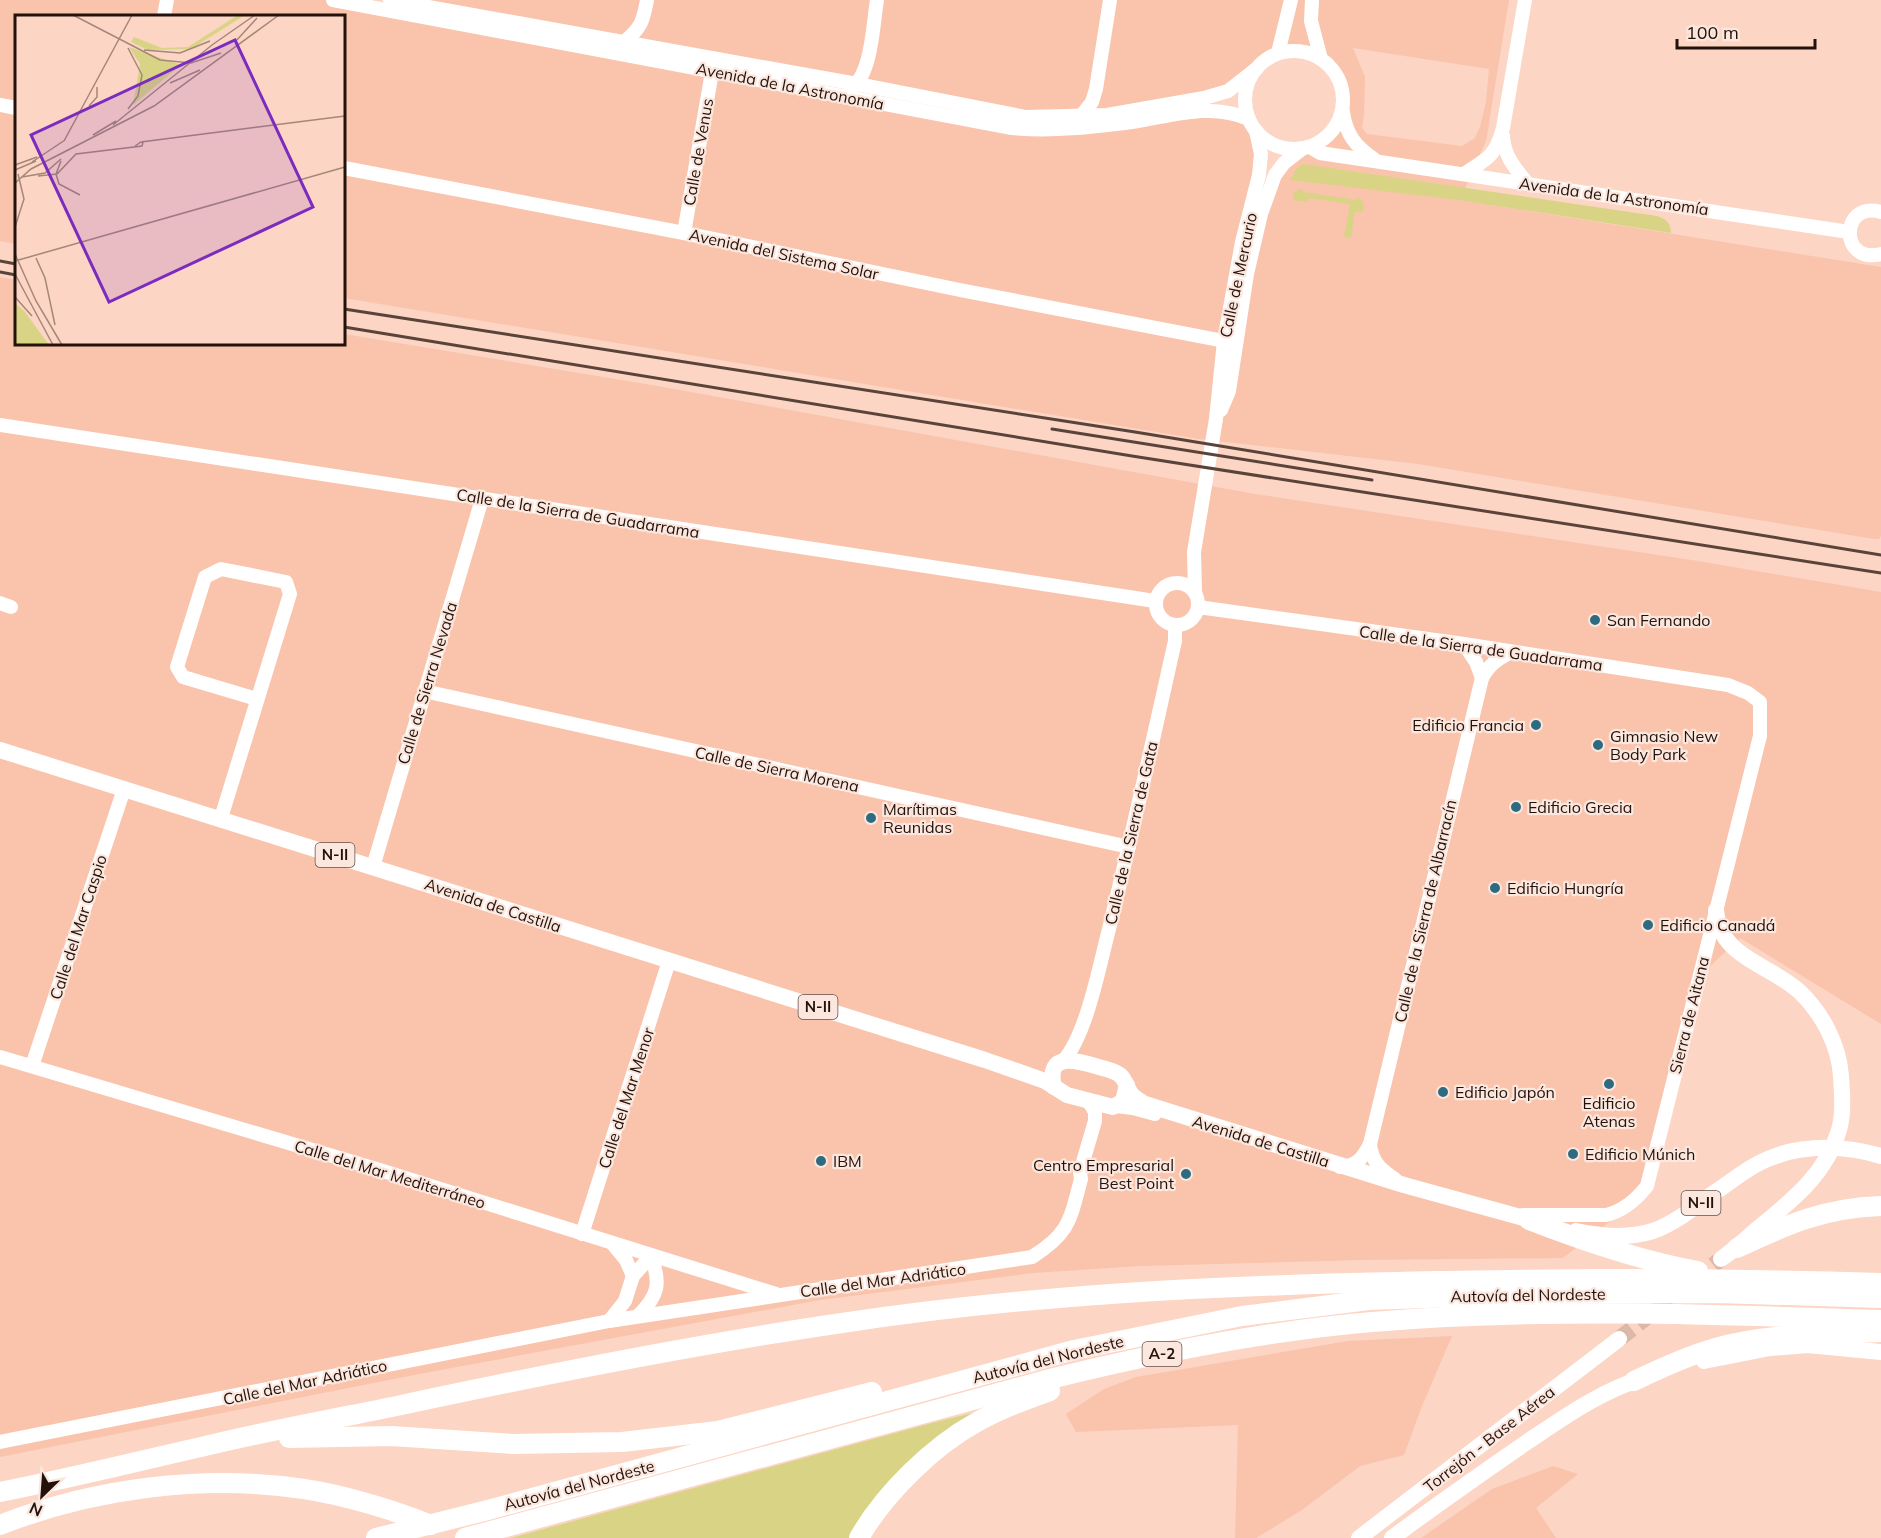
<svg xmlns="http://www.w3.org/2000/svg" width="1881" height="1538" font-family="Mulish,sans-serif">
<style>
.built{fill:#fac3ab;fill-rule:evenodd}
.green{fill:#d9d485}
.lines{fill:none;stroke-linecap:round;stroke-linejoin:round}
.major-tunnel{stroke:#dbb8a8;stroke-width:16;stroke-dasharray:16 8;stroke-linecap:butt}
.minor{stroke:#fff;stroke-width:14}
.major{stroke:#fff;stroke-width:16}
.highway{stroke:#fff;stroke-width:20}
.rail{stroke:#5a443a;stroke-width:3}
.poi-dot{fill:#2e6b81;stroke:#fbe7de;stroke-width:2}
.labels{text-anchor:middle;stroke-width:4.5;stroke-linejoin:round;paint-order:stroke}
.shield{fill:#fbe7de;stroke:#64524a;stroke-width:1.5}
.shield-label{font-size:15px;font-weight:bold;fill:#23120b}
.street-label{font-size:16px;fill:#23120b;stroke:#fbe7de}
.poi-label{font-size:16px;fill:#23120b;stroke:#fbe7de;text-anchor:start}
.inset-road{fill:none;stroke:#a5877a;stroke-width:1.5}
.view{fill:#7b2cbf;fill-opacity:0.15;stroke:#7b2cbf;stroke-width:3}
.inset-edge{fill:none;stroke:#23120b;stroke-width:3}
</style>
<rect width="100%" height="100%" fill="#fcd5c4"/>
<!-- built -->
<g class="built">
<path d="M0 0H333L1000 126 1206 110 1249 119 1256 131 1247 274 1275 175 1310 147 1329 135 1338 123 1343 110 1344 96 1341 83 1335 72 1321 59 1308 53 1294 51 1278 53 1267 59 1228 91 1056 118 390 0H1509L1486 141 1460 200 1881 267V536L1879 539H1874L1418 464 1199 439 344 298V16H16V244L0 241ZM1353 48 1489 69 1486 102 1480 127 1475 138 1462 146 1367 134 1362 128 1364 114 1365 77Z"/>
<polygon points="0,277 16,280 16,344 344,344 344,334 663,387 1255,494 1698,561 1881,592 1881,1024 1740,938 1705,971 1649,1191 1563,1258 1362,1260 1141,1266 1033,1273 820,1300 419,1374 0,1457"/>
<polygon points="1452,1336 1422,1406 1404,1455 1360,1466 1302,1510 1256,1538 1235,1538 1238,1425 1076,1432 1066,1414 1104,1389 1136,1377 1348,1341"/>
<polygon points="1553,1466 1578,1474 1536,1508 1556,1538 1421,1538 1492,1489"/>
</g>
<!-- green -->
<g class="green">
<path d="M1303 164 1657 216C1666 219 1671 223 1671 233L1459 200 1290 180 1297 168Z"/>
<polygon points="1299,189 1303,189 1303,192 1356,200 1357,197 1363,202 1364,205 1363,212 1355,212 1351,238 1344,237 1350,204 1309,198 1308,202 1293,200 1294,193"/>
<polygon points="996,1407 850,1538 511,1538 928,1424"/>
</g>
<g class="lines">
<!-- major-tunnel -->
<polyline class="major-tunnel" points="1619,1339 1721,1259"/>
<!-- minor -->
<g class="minor">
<path d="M333 0 1012 128C1052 132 1093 127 1132 122 1171 116 1211 102 1249 119"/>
<polyline points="390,0 857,84 1026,117 1107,115 1204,98 1228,91 1256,69"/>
<polyline points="1312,0 1311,21 1321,59"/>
<polyline points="164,16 167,0"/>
<path d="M624 42C641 28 643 22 647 0"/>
<circle cx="1294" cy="100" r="49"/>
<polyline points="1278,53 1291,0"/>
<path d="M851 88C872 75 873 23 877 0"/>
<polyline points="0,105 16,108"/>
<path d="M1343 112C1346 134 1355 146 1374 159"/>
<polyline points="1081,116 1092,102 1096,89 1110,0"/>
<path d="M1503 136C1504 156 1515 168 1527 183"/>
<polyline points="1310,147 1320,153 1849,232"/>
<polyline points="344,168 684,233 960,290 1224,341"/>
<path d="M1464 174C1488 158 1495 157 1503 128L1525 0"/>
<path d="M1881 212C1840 200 1839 265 1881 254"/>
<polyline points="684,233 712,72 709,64"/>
<polyline points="1221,410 1229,391 1247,274 1261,214 1275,175 1284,163 1302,149"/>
<polyline points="0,425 1155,601"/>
<circle cx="1177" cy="604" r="21"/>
<polyline points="1195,592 1194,552 1216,419 1224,341 1242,242 1259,175 1261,154 1256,131"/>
<polyline points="0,603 11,607"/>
<path d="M1198 607 1464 644 1728 685 1748 693 1760 702V736L1647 1186C1636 1200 1623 1211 1606 1215H1523"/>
<polyline points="1464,644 1476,662 1482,678"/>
<polyline points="424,691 1129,847"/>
<polyline points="221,818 290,594 286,582 221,569 205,577 177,667 183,677 257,699"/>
<polyline points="373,867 482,499"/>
<polyline points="0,1057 383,1171 776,1294"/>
<path d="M1063 1061C1086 1036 1099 968 1108 933 1132 836 1153 739 1175 641V625"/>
<polyline points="32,1066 124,789"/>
<polyline points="1116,1106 1133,1108 1155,1114"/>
<path d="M1370 1144C1372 1162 1380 1169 1395 1179"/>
<path d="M1340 1167C1357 1166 1363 1158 1370 1144L1482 678C1489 665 1498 658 1512 652"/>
<polyline points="582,1234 669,961"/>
<polyline points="612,1243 626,1260 633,1276"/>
<path d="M609 1321 625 1301 633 1276 651 1256C661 1283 659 1295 638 1316"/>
<path d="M0 1442 609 1321 1032 1257C1070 1233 1070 1220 1081 1179L1080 1172 1095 1121V1112L1089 1102"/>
</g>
<!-- major -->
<g class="major">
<polyline points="0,750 985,1060 1045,1081 1067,1095 1113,1107 1123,1101 1127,1085"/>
<path d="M1716 910C1719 958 1770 964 1800 992 1822 1013 1839 1045 1841 1076 1842 1094 1844 1113 1839 1130 1826 1175 1790 1202 1756 1230 1744 1241 1734 1250 1721 1259"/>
<path d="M1054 1087C1045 1050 1079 1061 1099 1067 1105 1069 1115 1070 1121 1076 1125 1080 1127 1087 1130 1092 1133 1097 1140 1101 1145 1104L1404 1185 1542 1223"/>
<path d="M1576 1231C1602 1236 1627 1239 1653 1231 1673 1224 1694 1208 1711 1195 1731 1182 1750 1165 1773 1157 1806 1144 1848 1146 1881 1156"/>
<polyline points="1704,1361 1770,1348 1808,1345 1881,1352"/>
<polyline points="1359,1538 1619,1339"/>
<path d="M1392 1538C1436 1505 1482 1473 1527 1442 1563 1418 1602 1390 1644 1378"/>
</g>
<!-- highway -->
<g class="highway">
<path d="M1529 1220C1583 1241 1641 1261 1698 1271"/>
<path d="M1737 1248C1788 1224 1824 1208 1881 1206"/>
<path d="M1634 1381C1661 1368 1687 1356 1715 1348 1768 1333 1826 1334 1881 1332"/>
<polyline points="289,1438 391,1436 513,1444 622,1442 718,1431 872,1392"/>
<path d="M0 1492C72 1478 143 1460 214 1444 273 1430 333 1419 392 1407 541 1375 691 1345 842 1323 1025 1295 1210 1286 1394 1282 1556 1278 1719 1278 1881 1283"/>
<path d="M0 1525C94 1488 204 1474 304 1489 344 1495 394 1510 431 1525"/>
<polyline points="376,1538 488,1510 1074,1350 1242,1316 1369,1300 1537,1294 1717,1293 1881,1298"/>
<path d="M465 1538 1050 1379C1156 1353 1264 1331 1372 1322 1542 1308 1711 1314 1881 1320"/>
<path d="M859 1538C884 1494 933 1446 977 1422 1000 1409 1025 1400 1050 1391"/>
</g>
<!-- rail -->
<g class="rail">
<polyline points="0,261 16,264"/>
<polyline points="0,272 16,275"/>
<polyline points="344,309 1135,432 1881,555"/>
<polyline points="344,327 1132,456 1881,573"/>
<polyline points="1052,429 1372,480"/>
</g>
</g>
<!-- markers -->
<g class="poi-dot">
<circle cx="1595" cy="620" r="6"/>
<circle cx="1536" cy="725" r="6"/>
<circle cx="1598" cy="745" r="6"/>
<circle cx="1516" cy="807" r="6"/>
<circle cx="871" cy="818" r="6"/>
<circle cx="1495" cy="888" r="6"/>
<circle cx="1648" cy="925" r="6"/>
<circle cx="1609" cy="1084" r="6"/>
<circle cx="1443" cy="1092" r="6"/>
<circle cx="1573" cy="1154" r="6"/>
<circle cx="821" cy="1161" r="6"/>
<circle cx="1186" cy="1174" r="6"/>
</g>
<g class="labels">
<!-- shield labels -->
<g class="shield">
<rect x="315.5" y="843" width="39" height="24" rx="4.5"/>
<rect x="798.5" y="995" width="39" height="24" rx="4.5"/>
<rect x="1681.5" y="1191" width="39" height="24" rx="4.5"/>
<rect x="1142.5" y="1342" width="39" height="24" rx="4.5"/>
</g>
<g class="shield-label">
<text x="335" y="860">N-II</text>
<text x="818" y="1012">N-II</text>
<text x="1701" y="1208">N-II</text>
<text x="1162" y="1359">A-2</text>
</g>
<!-- street labels -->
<g class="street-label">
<text transform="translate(790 86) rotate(11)" y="6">Avenida de la Astronomía</text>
<text transform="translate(698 152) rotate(-80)" y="6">Calle de Venus</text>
<text transform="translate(1614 196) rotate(8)" y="6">Avenida de la Astronomía</text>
<text transform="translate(784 254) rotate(12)" y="6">Avenida del Sistema Solar</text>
<text transform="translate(1238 275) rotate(-78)" y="6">Calle de Mercurio</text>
<text transform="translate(578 513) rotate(9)" y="6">Calle de la Sierra de Guadarrama</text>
<text transform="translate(1481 648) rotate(8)" y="6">Calle de la Sierra de Guadarrama</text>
<text transform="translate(427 683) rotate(-73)" y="6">Calle de Sierra Nevada</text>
<text transform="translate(777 769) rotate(12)" y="6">Calle de Sierra Morena</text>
<text transform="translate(1131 833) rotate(-77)" y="6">Calle de la Sierra de Gata</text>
<text transform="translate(493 905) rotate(18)" y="6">Avenida de Castilla</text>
<text transform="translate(1425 911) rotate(-77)" y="6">Calle de la Sierra de Albarracín</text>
<text transform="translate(78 927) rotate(-72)" y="6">Calle del Mar Caspio</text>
<text transform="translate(1689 1015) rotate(-76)" y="6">Sierra de Aitana</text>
<text transform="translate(626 1098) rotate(-72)" y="6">Calle del Mar Menor</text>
<text transform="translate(1261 1141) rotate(17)" y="6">Avenida de Castilla</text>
<text transform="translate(390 1174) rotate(17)" y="6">Calle del Mar Mediterráneo</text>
<text transform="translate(883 1280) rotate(-8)" y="6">Calle del Mar Adriático</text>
<text transform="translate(1528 1295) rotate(-1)" y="6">Autovía del Nordeste</text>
<text transform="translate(1048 1359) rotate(-14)" y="6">Autovía del Nordeste</text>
<text transform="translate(305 1382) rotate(-12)" y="6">Calle del Mar Adriático</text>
<text transform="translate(1489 1439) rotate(-38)" y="6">Torrejón - Base Aérea</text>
<text transform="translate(579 1485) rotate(-15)" y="6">Autovía del Nordeste</text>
</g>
<!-- poi labels -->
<g class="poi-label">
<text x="1607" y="626">San Fernando</text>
<text x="1524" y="731" text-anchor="end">Edificio Francia</text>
<text x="1610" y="742">Gimnasio New<tspan x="1610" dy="18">Body Park</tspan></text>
<text x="1528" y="813">Edificio Grecia</text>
<text x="883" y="815">Marítimas<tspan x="883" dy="18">Reunidas</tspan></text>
<text x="1507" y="894">Edificio Hungría</text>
<text x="1660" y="931">Edificio Canadá</text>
<text x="1455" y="1098">Edificio Japón</text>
<text x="1609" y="1109" text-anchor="middle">Edificio<tspan x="1609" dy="18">Atenas</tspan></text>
<text x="1585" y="1160">Edificio Múnich</text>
<text x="833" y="1167">IBM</text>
<text x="1174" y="1171" text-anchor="end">Centro Empresarial<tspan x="1174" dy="18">Best Point</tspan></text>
</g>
</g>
<!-- overview -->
<g transform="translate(15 15)">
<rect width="330" height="330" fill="#fcd5c4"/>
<path d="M223 0H230L176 34 133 35 116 27 119 22 147 33 173 32ZM114 32 166 50 118 90 125 49ZM0 288 10 297 34 330H0Z" fill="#d9d485"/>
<path class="inset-road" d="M58 0 145 45 176 48 206 38M220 27 242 3M113 33 127 60 123 81 113 94M129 35 165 38 195 26M155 68 185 55M74 91 82 82V72M98 110 197 30 240 0M78 120 101 106M49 126 117 0M120 131 126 127 330 101M46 146 41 159 44 169 65 180M17 147 50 125M0 150 22 142M0 155 21 146M23 161 42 159 61 139 127 131 128 127M7 162 30 158 46 144M0 168 16 154 139 91 264 0M0 212 9 184 3 159M0 239 21 286 47 330M21 243 30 263 40 310M0 246 330 152M0 259 38 330M0 282 17 301"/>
<path class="view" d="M220 25 298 192 94 287 16 120Z"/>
<rect width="330" height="330" class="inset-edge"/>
</g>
<!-- north arrow -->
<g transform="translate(42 1496) rotate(205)" stroke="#fbe7de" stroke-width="4.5" paint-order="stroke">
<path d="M0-4.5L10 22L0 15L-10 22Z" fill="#23120b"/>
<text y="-9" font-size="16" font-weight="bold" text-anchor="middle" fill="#23120b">N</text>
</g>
<!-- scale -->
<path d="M1677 39v9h138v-9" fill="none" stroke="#23120b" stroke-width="3"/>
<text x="1686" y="39" font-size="18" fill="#23120b" stroke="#fbe7de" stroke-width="4.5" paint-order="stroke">100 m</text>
</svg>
